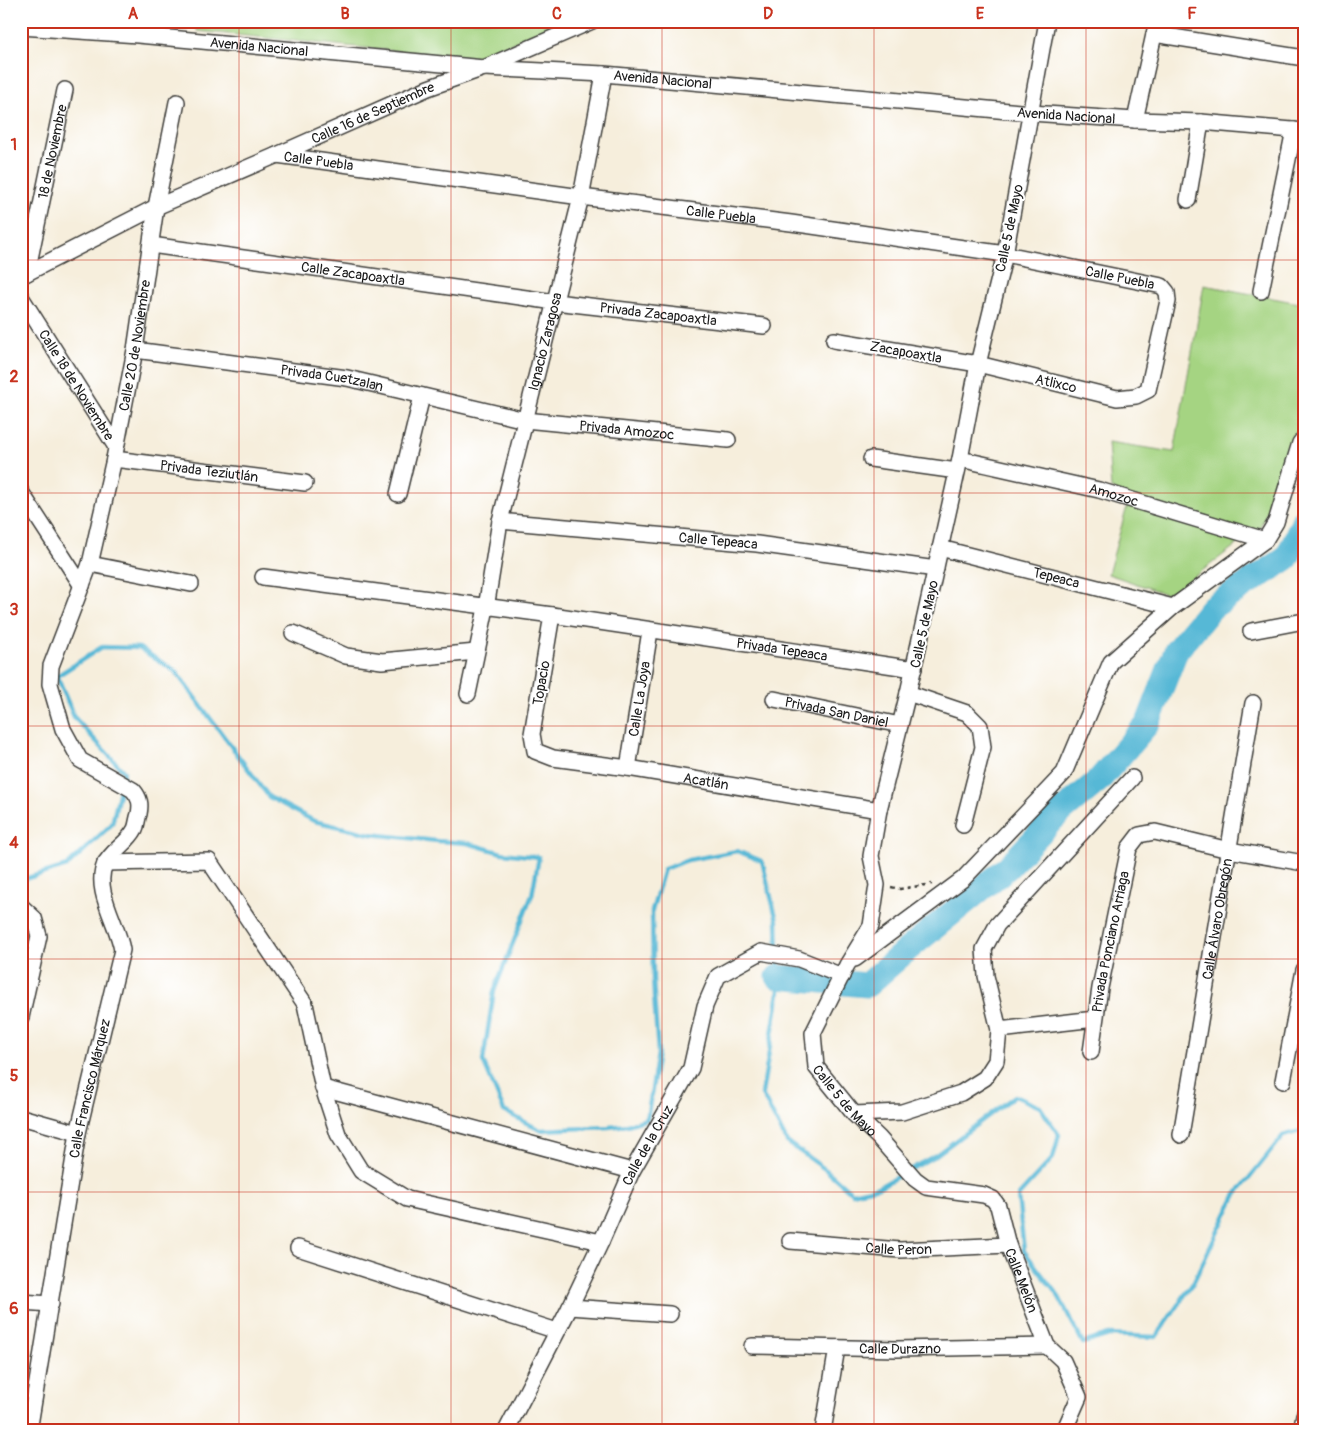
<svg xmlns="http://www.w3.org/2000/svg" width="1325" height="1452" font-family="Pangolin,sans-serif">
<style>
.green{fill:#a5d482;stroke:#60784f}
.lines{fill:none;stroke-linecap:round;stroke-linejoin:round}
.stream{stroke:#57b8d6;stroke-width:4.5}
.river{stroke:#57b8d6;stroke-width:25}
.street-casing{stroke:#3d3c39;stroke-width:18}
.path{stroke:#3d3c39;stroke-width:2.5;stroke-dasharray:4 4;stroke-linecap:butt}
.street{stroke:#fff;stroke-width:15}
.grid{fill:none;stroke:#c8321e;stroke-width:1;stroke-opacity:0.55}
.labels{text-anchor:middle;stroke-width:4;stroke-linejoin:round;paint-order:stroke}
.street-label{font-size:14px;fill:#1c1c1c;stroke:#fff}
.neatline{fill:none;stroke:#c8321e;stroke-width:2}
.grid-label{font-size:16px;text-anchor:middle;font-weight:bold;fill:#c8321e}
</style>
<rect width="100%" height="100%" fill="#fff"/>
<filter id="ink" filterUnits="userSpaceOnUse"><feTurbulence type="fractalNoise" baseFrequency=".02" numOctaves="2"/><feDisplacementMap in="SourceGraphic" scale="10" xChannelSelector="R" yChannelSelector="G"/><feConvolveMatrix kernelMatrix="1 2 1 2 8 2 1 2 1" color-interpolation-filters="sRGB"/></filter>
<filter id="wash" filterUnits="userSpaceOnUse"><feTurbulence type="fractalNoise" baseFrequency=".0096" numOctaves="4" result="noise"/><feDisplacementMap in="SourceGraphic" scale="20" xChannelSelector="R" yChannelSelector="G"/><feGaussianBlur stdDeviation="1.12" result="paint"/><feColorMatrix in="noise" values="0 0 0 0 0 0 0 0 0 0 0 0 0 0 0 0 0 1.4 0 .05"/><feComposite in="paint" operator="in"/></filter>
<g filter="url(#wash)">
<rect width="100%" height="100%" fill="#f6eedc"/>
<!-- green -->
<g class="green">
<polygon points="198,21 563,21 476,59 197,31"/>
<polygon points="1204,285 1304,304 1304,431 1260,527 1182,586 1166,594 1108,574 1130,496 1111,489 1108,442 1174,452"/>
</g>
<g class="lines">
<!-- stream -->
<g class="stream">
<polyline points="21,767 21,776"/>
<polyline points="21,880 67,866 112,824 124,772 74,717 57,676 102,647 139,648 175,671 269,797 314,821 370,834 437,841 467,843 502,853 539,857 532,895 494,991 483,1061 504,1111 540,1130 609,1127 627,1125 647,1119 658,1053 653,980 652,911 664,869 688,860 737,851 762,861 777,921 779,992 762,1094 787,1142 826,1170 852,1193 879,1187 936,1155 1015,1096 1040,1107 1059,1135 1053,1158 1018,1196 1024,1251 1059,1297 1083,1343 1109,1335 1156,1337 1193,1283 1235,1196 1283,1136 1304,1130"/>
</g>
<!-- river -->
<polyline class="river" points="778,977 867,985 908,949 1008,867 1055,817 1099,780 1148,723 1176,651 1212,607 1287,558 1304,520"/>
</g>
</g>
<g filter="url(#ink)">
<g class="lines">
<defs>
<g id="street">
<path id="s1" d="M1047 21 1005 254 978 364 960 459 908 693 879 810 871 856 877 885 871 926 847 965 813 1033 816 1067 854 1114 879 1138 915 1179 926 1187 984 1195 993 1199 998 1206 1008 1245 1047 1346 1063 1361 1079 1397 1064 1431"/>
<path id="s2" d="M21 27 138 35 484 68 604 74 1031 113 1135 120 1201 122 1304 131"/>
<polyline points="1154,34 1304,58"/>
<polyline points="1135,120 1157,21"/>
<path id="s3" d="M277 155 581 197 791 223 1005 254 1162 286 1167 292 1168 301 1148 390 1136 396 1117 398 978 364 834 340"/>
<polyline points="1188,200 1201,122"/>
<path id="s4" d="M151 245 555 302 764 326"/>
<path id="s5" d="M27 273 65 90"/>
<path id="s6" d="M21 276 156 207 277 155 428 88 484 68 592 21"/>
<polyline points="1261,291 1294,130"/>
<path id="s7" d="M21 297 116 447"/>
<path id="s8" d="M135 350 347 378 525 420 728 440"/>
<path id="s9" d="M114 459 305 483"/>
<polyline points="871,459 957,471"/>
<path id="s10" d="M960 459 1099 490 1265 540"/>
<polyline points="21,492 82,586"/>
<polyline points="398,494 422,396"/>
<path id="s11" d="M500 521 757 544 936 569"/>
<path id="s12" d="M940 548 1173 607"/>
<polyline points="90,564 191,584"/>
<path id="s13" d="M263 577 552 615 914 669"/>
<path id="s14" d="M552 615 532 734 535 751 553 758 628 768 879 810"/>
<polyline points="1251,631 1304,621"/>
<polyline points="293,633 346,656 382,661 476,652"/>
<polyline points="908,693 967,713 980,726 983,747 963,825"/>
<path id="s15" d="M468 694 486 608 500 521 581 197 604 74"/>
<path id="s16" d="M774 699 900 725"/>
<path id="s17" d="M628 768 650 631"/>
<polyline points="105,863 209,861 305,1004 323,1088 338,1134 361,1171 407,1199 601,1242"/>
<polyline points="21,906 34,918 39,936 21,1017"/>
<polyline points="855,959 963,879 1064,773 1111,662 1173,607 1265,540 1276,522 1300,443 1304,438"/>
<polyline points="999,1030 1095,1019"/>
<path id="s18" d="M1091 1052 1100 988 1129 848 1139 835 1155 832 1229 850 1304 863"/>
<polyline points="1283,1081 1304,970"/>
<polyline points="323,1088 632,1171"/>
<polyline points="854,1114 902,1112 961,1093 985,1078 996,1061 999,1030 986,976 984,949 997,925 1132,778"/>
<polyline points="21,1117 78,1133"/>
<path id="s19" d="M1181 1135 1253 703"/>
<path id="s20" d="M790 1241 900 1250 1008 1245"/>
<polyline points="298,1248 557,1331"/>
<polyline points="21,1302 51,1304"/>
<polyline points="570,1307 670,1314"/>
<path id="s21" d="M752 1346 897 1349 1047 1346"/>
<path id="s22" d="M29 1431 78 1133 122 950C118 924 93 890 105 864 111 851 128 843 135 829 137 825 137 819 139 814 141 804 140 798 133 790L80 760 63 729 50 684 51 666 90 564 114 459 135 350 156 207 177 102"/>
<path id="s23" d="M506 1431 570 1307 601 1242 632 1171 691 1068 705 1006 718 976 761 952 799 959 842 976"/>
<polyline points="823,1431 837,1348"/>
<polyline points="1301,1431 1304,1415"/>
</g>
</defs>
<!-- street casing -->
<use href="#street" class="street-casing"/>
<!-- path -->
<polyline class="path" points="891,887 900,889 932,884"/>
<!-- street -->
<use href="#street" class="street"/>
</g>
</g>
<!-- grid -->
<path class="grid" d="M239 21V1431M451 21V1431M662 21V1431M874 21V1431M1086 21V1431M21 260H1304M21 493H1304M21 726H1304M21 959H1304M21 1192H1304"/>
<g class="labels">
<!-- street labels -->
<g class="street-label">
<text dy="5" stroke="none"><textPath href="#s2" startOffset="239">Avenida Nacional</textPath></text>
<text dy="5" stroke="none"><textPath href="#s2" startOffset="644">Avenida Nacional</textPath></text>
<text dy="5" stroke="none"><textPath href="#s6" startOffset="388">Calle 16 de Septiembre</textPath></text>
<text dy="5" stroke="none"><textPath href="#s2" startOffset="1049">Avenida Nacional</textPath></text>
<text dy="5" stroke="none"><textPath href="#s5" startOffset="124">18 de Noviembre</textPath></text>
<text dy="5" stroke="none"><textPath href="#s3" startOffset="42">Calle Puebla</textPath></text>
<text dy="5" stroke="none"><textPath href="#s3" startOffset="448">Calle Puebla</textPath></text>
<text transform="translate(1009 228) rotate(-78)" y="5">Calle 5 de Mayo</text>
<text dy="5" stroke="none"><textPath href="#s4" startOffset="204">Calle Zacapoaxtla</textPath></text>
<text dy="5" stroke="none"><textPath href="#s3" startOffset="852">Calle Puebla</textPath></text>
<text dy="5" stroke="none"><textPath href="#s4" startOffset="512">Privada Zacapoaxtla</textPath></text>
<text dy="5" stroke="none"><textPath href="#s15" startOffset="361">Ignacio Zaragosa</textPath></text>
<text dy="5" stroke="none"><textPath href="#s22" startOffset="1161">Calle 20 de Noviembre</textPath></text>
<text transform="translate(906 352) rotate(10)" y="5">Zacapoaxtla</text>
<text dy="5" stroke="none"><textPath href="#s8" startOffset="199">Privada Cuetzalan</textPath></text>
<text transform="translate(1056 383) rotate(13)" y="5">Atlixco</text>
<text dy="5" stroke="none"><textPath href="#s7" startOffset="104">Calle 18 de Noviembre</textPath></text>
<text dy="5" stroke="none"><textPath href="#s8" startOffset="499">Privada Amozoc</textPath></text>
<text dy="5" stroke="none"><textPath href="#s9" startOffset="96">Privada Teziutlán</textPath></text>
<text dy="5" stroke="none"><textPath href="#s10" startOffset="158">Amozoc</textPath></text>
<text dy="5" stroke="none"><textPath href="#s11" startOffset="219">Calle Tepeaca</textPath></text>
<text dy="5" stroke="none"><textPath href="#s12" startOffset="120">Tepeaca</textPath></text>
<text transform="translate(924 624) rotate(-78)" y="5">Calle 5 de Mayo</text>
<text dy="5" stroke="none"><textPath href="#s13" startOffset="524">Privada Tepeaca</textPath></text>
<text transform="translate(541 683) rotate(-80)" y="5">Topacio</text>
<text dy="5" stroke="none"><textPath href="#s17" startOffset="70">Calle La Joya</textPath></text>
<text dy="5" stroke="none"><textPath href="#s16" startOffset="64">Privada San Daniel</textPath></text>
<text dy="5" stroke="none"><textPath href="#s14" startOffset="312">Acatlán</textPath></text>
<text dy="5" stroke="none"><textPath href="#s19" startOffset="219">Calle Álvaro Obregón</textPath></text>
<text dy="5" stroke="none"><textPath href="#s18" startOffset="112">Privada Ponciano Arriaga</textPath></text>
<text dy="5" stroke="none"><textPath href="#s22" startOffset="348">Calle Francisco Márquez</textPath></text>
<text dy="5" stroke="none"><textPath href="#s1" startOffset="1125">Calle 5 de Mayo</textPath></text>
<text dy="5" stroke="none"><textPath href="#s23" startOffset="319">Calle de la Cruz</textPath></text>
<text dy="5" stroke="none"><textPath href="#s20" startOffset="109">Calle Peron</textPath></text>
<text dy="5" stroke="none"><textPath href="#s1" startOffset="1399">Calle Melón</textPath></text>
<text dy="5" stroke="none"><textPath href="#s21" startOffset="148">Calle Durazno</textPath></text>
</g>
</g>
<!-- margin -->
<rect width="1325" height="1452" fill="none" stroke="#fff" stroke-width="55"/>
<rect x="28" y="28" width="1270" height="1396" class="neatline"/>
<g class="grid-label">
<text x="133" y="19">A</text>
<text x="345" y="19">B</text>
<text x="557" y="19">C</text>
<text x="768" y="19">D</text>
<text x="980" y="19">E</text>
<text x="1192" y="19">F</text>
<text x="14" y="150">1</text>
<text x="14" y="382">2</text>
<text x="14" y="615">3</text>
<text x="14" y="848">4</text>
<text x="14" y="1081">5</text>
<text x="14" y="1314">6</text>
</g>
</svg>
